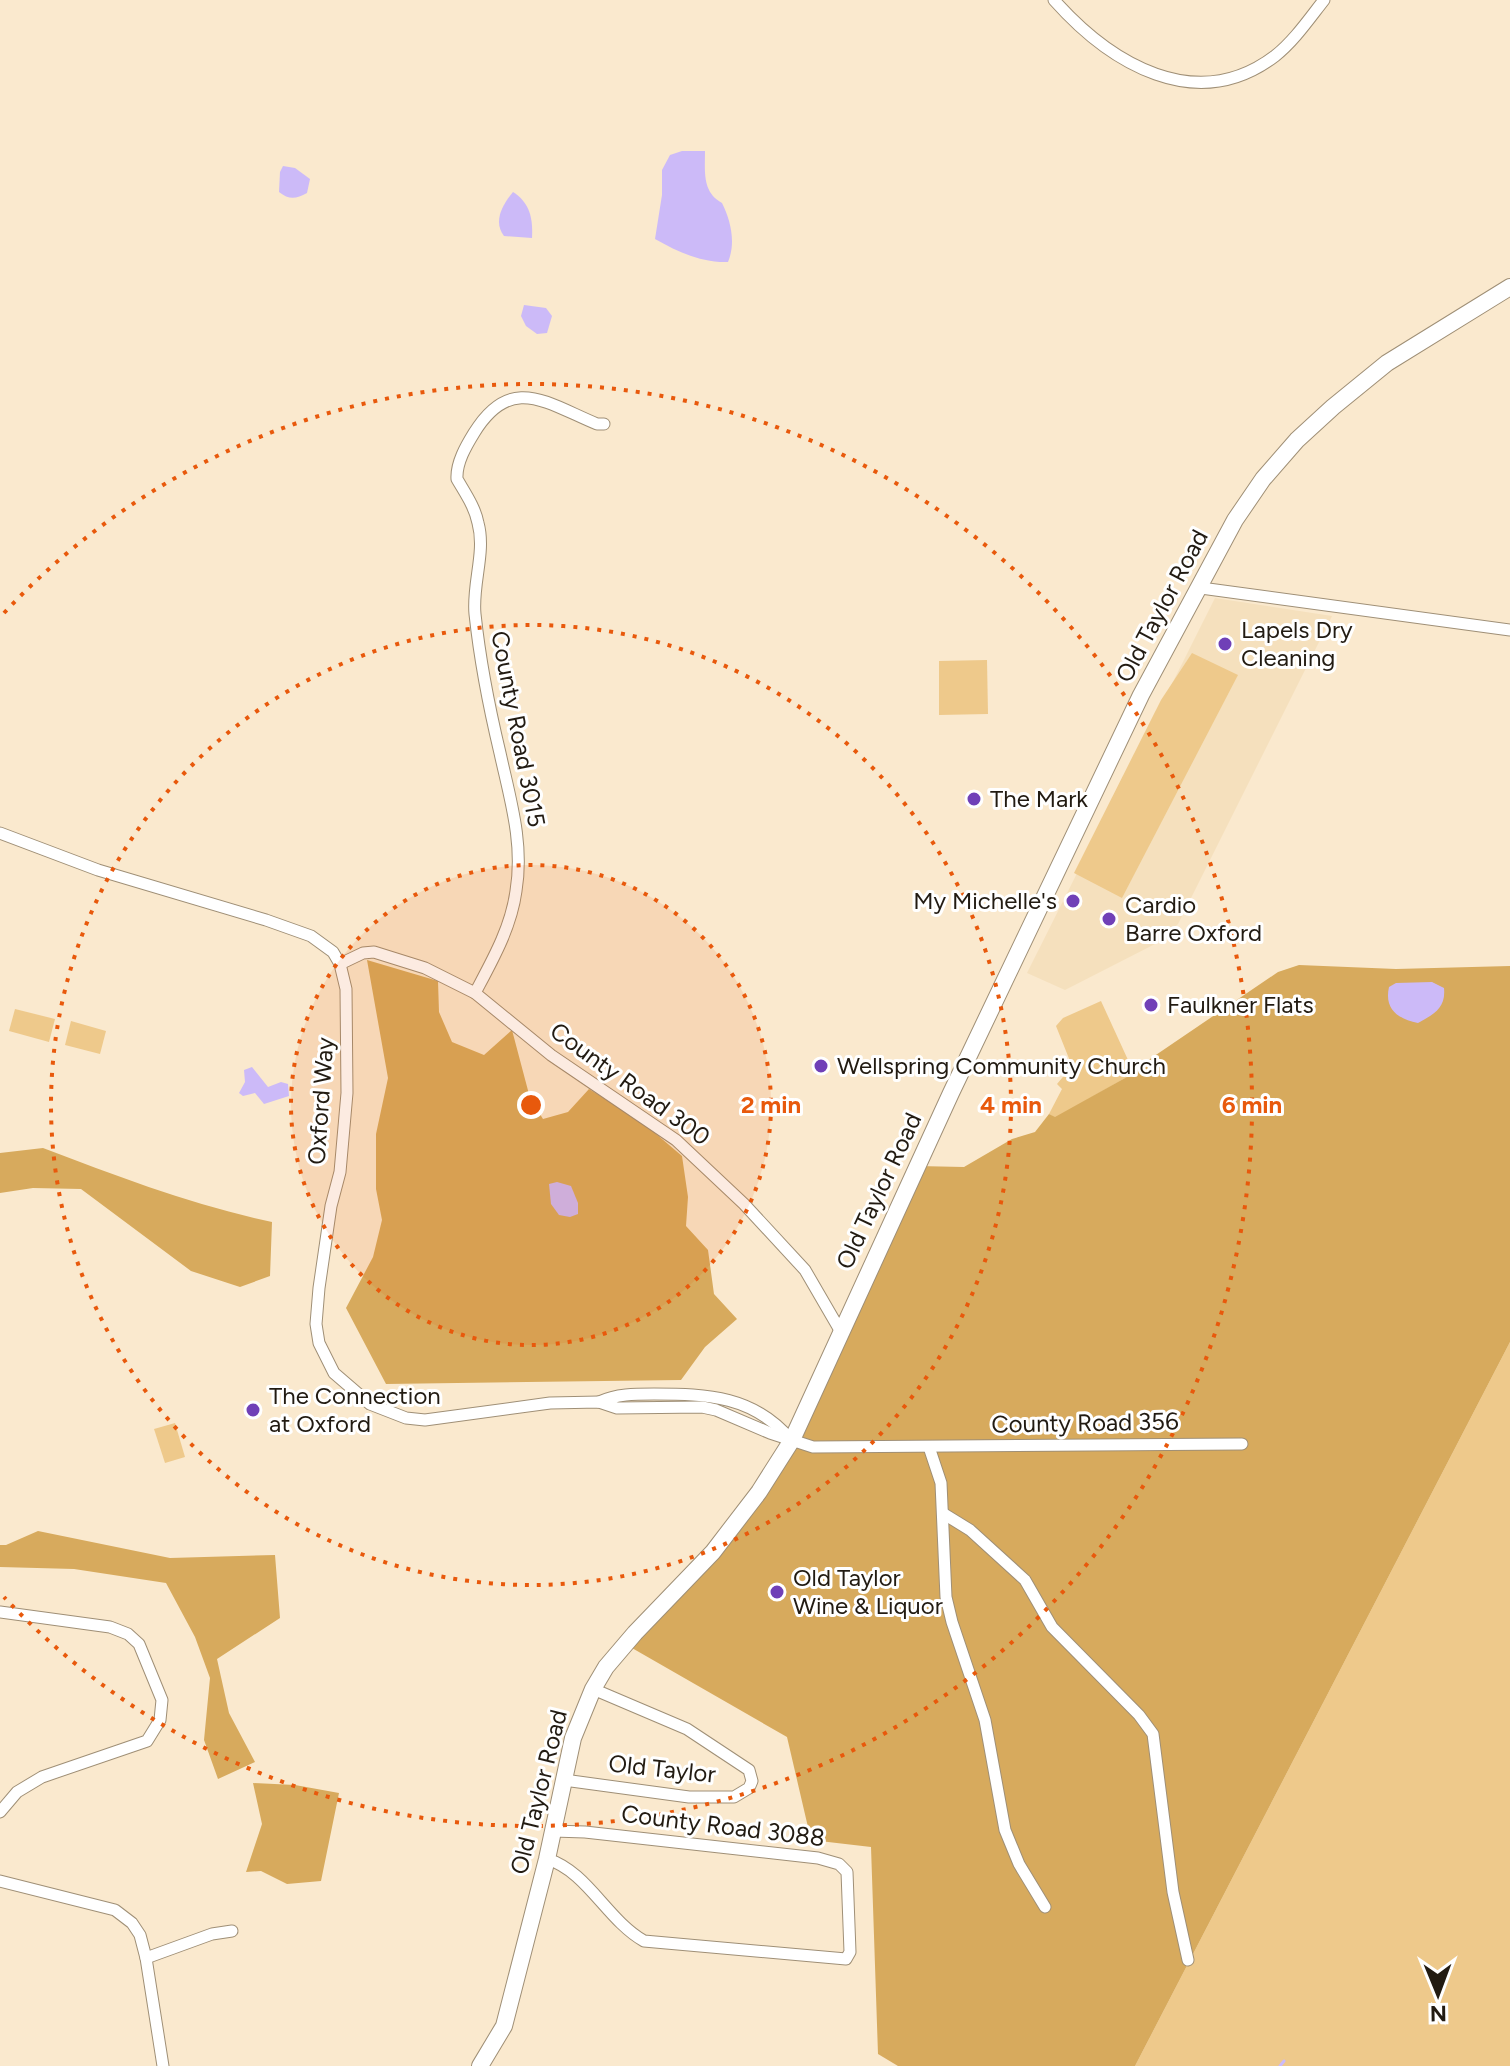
<svg xmlns="http://www.w3.org/2000/svg" width="1510" height="2066" font-family="Figtree,sans-serif">
<style>
.built{fill:#f5e0bd}
.green{fill:#eec98b}
.forest{fill:#d7aa5d}
.water{fill:#ccbaf8}
.lines{fill:none;stroke-linecap:round;stroke-linejoin:round}
.stream{stroke:#ccbaf8;stroke-width:3}
.street-casing{stroke:#9f8f76;stroke-width:13}
.secondary-casing{stroke:#9f8f76;stroke-width:18}
.street{stroke:#fff;stroke-width:11}
.secondary{stroke:#fff;stroke-width:16}
.ring{fill:none;stroke:#e8590c;stroke-width:4;stroke-dasharray:4 8}
.poi-dot{fill:#7040b7;stroke:#fff;stroke-width:3}
.labels{text-anchor:middle;stroke-width:6;stroke-linejoin:round;paint-order:stroke}
.street-label{font-size:24px;fill:#221b12;stroke:#fff}
.poi-label{font-size:24px;fill:#221b12;stroke:#fff;text-anchor:start}
.centre{fill:#e8590c;stroke:#fff;stroke-width:4}
.ring-label{font-size:24px;text-anchor:middle;font-weight:bold;fill:#e8590c;stroke:#fff;stroke-width:6;stroke-linejoin:round;paint-order:stroke}
</style>
<rect width="100%" height="100%" fill="#fae9ce"/>
<!-- built -->
<polygon class="built" points="1215,598 1332,616 1178,924 1157,943 1065,990 1027,973"/>
<!-- green -->
<g class="green">
<polygon points="1192,653 1238,675 1122,898 1074,873 1161,700"/>
<polygon points="987,660 988,714 939,715 939,661"/>
<polygon points="1101,1001 1134,1073 1055,1118 1049,1114 1062,1089 1057,1084 1072,1066 1056,1026 1063,1018"/>
<polygon points="15,1009 55,1019 49,1042 9,1031"/>
<polygon points="71,1021 106,1031 100,1054 65,1045"/>
<polygon points="1510,1342 1510,2066 1135,2066"/>
<polygon points="175,1423 185,1457 165,1463 154,1429"/>
</g>
<!-- forest -->
<g class="forest">
<polygon points="367,960 438,981 439,1012 452,1042 484,1055 512,1030 530,1098 543,1119 568,1112 589,1089 641,1121 682,1156 688,1197 686,1226 708,1250 714,1294 737,1319 705,1347 681,1380 386,1384 346,1308 373,1257 382,1220 376,1189 376,1134 388,1078"/>
<polygon points="1299,965 1396,969 1510,966 1510,1342 1135,2066 898,2066 878,2054 871,1847 811,1840 787,1737 625,1644 673,1594 792,1440 917,1166 964,1167 1012,1139 1035,1132 1049,1114 1055,1117 1134,1073 1147,1061 1278,972"/>
<path d="M43 1148C119 1177 193 1205 272 1222L270 1276 240 1287 191 1271 81 1189 33 1188 0 1193V1153Z"/>
<polygon points="38,1531 170,1558 275,1555 280,1618 217,1659 229,1713 255,1762 218,1779 204,1740 210,1678 195,1637 166,1583 74,1569 0,1567 0,1545 6,1545"/>
<polygon points="253,1783 295,1785 339,1793 321,1881 287,1884 261,1871 246,1872 262,1824"/>
</g>
<!-- water -->
<g class="water">
<path d="M682 151H705C705 172 702 192 722 203 731 221 736 243 728 262 702 263 678 252 655 239L662 195V170L670 155Z"/>
<path d="M283 166 295 168 310 179 307 193C296 199 289 200 279 192L280 172Z"/>
<path d="M513 192C530 203 533 218 532 238L504 236C493 222 502 205 513 192Z"/>
<polygon points="524,305 546,308 552,316 547,333 537,334 526,326 521,316"/>
<path d="M1432 982 1444 988C1446 1008 1434 1014 1418 1023 1398 1019 1384 1009 1389 987L1396 983Z"/>
<polygon points="252,1067 268,1087 281,1082 288,1084 289,1096 264,1104 255,1093 243,1096 239,1093 245,1082 244,1070"/>
<polygon points="557,1182 571,1186 578,1203 578,1214 570,1217 559,1215 551,1204 549,1184"/>
</g>
<g class="lines">
<!-- stream -->
<polyline class="stream" points="1280,2066 1284,2061"/>
<defs>
<g id="street">
<path d="M1054 0C1110 63 1196 116 1275 56 1294 41 1309 19 1324 0"/>
<polyline points="1201,588 1510,630"/>
<polyline points="0,833 98,870 266,920 311,936 333,952 340,964 346,989 347,1093 340,1172 331,1206 319,1288 316,1324 319,1343 334,1373 370,1404 406,1418 425,1420 550,1403 599,1402 617,1408 702,1407 716,1410 770,1433 813,1447 1242,1444"/>
<polyline points="340,964 363,953 374,952 425,968 475,993 551,1055 676,1140 744,1204 805,1270 841,1332"/>
<path d="M475 993C492 961 511 928 516 891 524 843 510 799 500 753 489 707 480 661 475 614 472 584 486 552 478 523 475 507 465 493 457 479 456 463 466 446 474 433 511 373 546 403 597 424H604"/>
<path d="M599 1402C617 1394 634 1394 654 1394 708 1394 754 1396 791 1440"/>
<polyline points="929,1447 941,1483 946,1597 952,1622 985,1720 1005,1830 1019,1864 1045,1907"/>
<polyline points="944,1514 970,1530 1025,1580 1052,1627 1139,1715 1153,1734 1173,1892 1188,1960"/>
<polyline points="0,1612 110,1627 128,1634 139,1644 162,1700 160,1720 147,1741 42,1777 17,1792 0,1812"/>
<polyline points="564,1780 689,1797 734,1797 749,1788 752,1781 749,1770 687,1729 593,1689"/>
<path d="M547 1859C587 1871 607 1920 644 1941L846 1959 850 1952 847 1872 839 1864 818 1858 585 1832 553 1831"/>
<polyline points="0,1881 115,1910 132,1923 140,1935 146,1958 163,2066"/>
<polyline points="146,1958 212,1934 232,1931"/>
</g>
<polyline id="secondary" points="480,2066 504,2026 547,1859 573,1738 593,1689 606,1667 635,1633 713,1552 759,1492 792,1440 951,1093 1141,695 1235,520 1263,479 1297,440 1333,407 1387,363 1510,287"/>
</defs>
<!-- street casing -->
<use href="#street" class="street-casing"/>
<!-- secondary casing -->
<use href="#secondary" class="secondary-casing"/>
<!-- street -->
<use href="#street" class="street"/>
<!-- secondary -->
<use href="#secondary" class="secondary"/>
</g>
<!-- distance rings -->
<circle cx="531" cy="1105" r="240" fill="#e8590c" fill-opacity=".12"/>
<g class="ring">
<circle cx="531" cy="1105" r="240"/>
<circle cx="531" cy="1105" r="480"/>
<path d="M4 613A721 721 0 1 1 4 1597"/>
</g>
<!-- markers -->
<g class="poi-dot">
<circle cx="1225" cy="644" r="8"/>
<circle cx="974" cy="799" r="8"/>
<circle cx="1073" cy="901" r="8"/>
<circle cx="1109" cy="919" r="8"/>
<circle cx="1151" cy="1005" r="8"/>
<circle cx="821" cy="1066" r="8"/>
<circle cx="253" cy="1410" r="8"/>
<circle cx="777" cy="1592" r="8"/>
</g>
<g class="labels">
<!-- street labels -->
<g class="street-label">
<text transform="translate(1162 606) rotate(-62)" y="8">Old Taylor Road</text>
<text transform="translate(518 729) rotate(79)" y="8">County Road 3015</text>
<text transform="translate(630 1084) rotate(36)" y="8">County Road 300</text>
<text transform="translate(321 1101) rotate(-86)" y="8">Oxford Way</text>
<text transform="translate(879 1191) rotate(-65)" y="8">Old Taylor Road</text>
<text transform="translate(1085 1423) rotate(-1)" y="8">County Road 356</text>
<text transform="translate(662 1769) rotate(6)" y="8">Old Taylor</text>
<text transform="translate(539 1792) rotate(-76)" y="8">Old Taylor Road</text>
<text transform="translate(723 1826) rotate(7)" y="8">County Road 3088</text>
</g>
<!-- poi labels -->
<g class="poi-label">
<text x="1241" y="638">Lapels Dry<tspan x="1241" dy="28">Cleaning</tspan></text>
<text x="990" y="807">The Mark</text>
<text x="1057" y="909" text-anchor="end">My Michelle's</text>
<text x="1125" y="913">Cardio<tspan x="1125" dy="28">Barre Oxford</tspan></text>
<text x="1167" y="1013">Faulkner Flats</text>
<text x="837" y="1074">Wellspring Community Church</text>
<text x="269" y="1404">The Connection<tspan x="269" dy="28">at Oxford</tspan></text>
<text x="793" y="1586">Old Taylor<tspan x="793" dy="28">Wine &amp; Liquor</tspan></text>
</g>
</g>
<circle cx="531" cy="1105" r="12" class="centre"/>
<g class="ring-label">
<text x="771" y="1113">2 min</text>
<text x="1011" y="1113">4 min</text>
<text x="1252" y="1113">6 min</text>
</g>
<!-- north arrow -->
<g transform="translate(1438 1994) rotate(179)" stroke="#ffffff" stroke-width="6" paint-order="stroke">
<path d="M0-6L14 30L0 20L-14 30Z" fill="#221b12"/>
<text y="-12" font-size="22" font-weight="bold" text-anchor="middle" fill="#221b12">N</text>
</g>
</svg>
